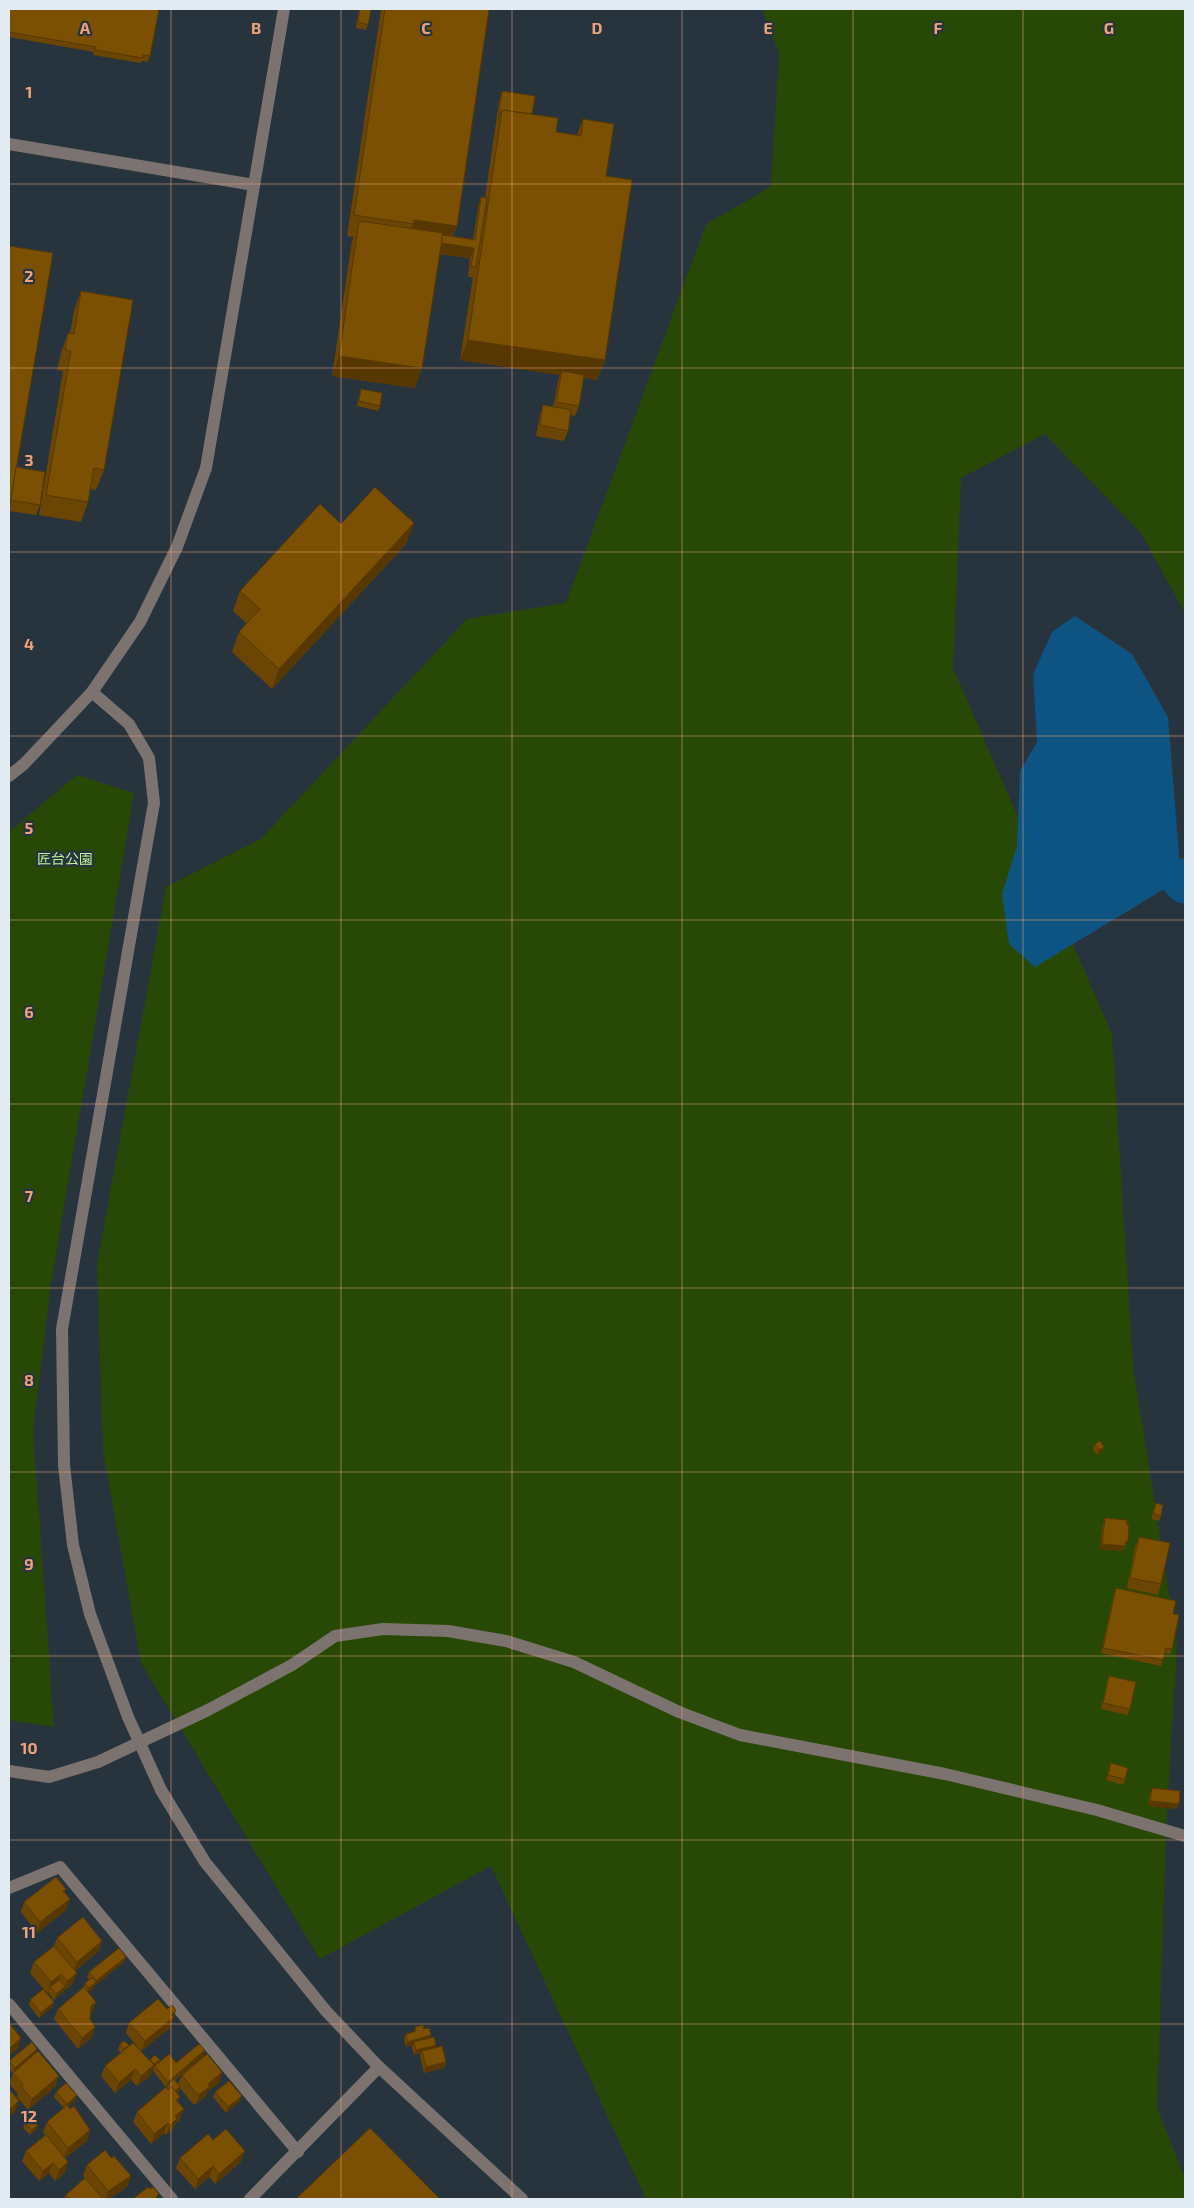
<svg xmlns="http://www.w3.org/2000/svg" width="1194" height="2208" font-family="'Exo 2','Noto Sans JP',sans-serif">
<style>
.green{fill:#284905}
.water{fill:#0d5482}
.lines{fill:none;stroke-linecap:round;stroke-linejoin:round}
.river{stroke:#0d5482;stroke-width:41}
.minor{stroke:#7c7370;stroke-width:12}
.minor-bridge{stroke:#7c7370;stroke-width:12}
.wall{fill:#6b4503}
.shaded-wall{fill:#573802}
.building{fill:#7c5003;stroke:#573802}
.grid{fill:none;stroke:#f0a27a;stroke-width:1;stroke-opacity:0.55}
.labels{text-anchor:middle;stroke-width:4.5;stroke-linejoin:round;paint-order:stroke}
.park-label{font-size:14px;fill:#bdf297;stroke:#27343e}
.grid-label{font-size:16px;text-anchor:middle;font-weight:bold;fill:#f0a27a;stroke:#27343e;stroke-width:4.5;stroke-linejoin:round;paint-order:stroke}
</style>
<rect width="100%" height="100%" fill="#27343e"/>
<!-- green -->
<g class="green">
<polygon points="762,9 1185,9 1185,613 1141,533 1045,434 961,478 953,668 1112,1034 1133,1366 1177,1644 1166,1832 1157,2107 1185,2178 1185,2199 646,2199 491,1866 320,1959 141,1663 103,1451 97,1264 166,887 261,839 467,619 566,603 706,224 771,187 779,54"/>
<polygon points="77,775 134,793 51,1284 33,1431 54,1727 9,1720 9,832"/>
</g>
<!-- water -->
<polygon class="water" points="1075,616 1132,654 1168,717 1181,879 1035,967 1009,944 1002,894 1017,846 1020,771 1037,742 1033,675 1052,632"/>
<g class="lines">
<!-- river -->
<polyline class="river" points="1181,879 1185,883"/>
<!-- minor -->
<g class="minor">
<polyline points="9,144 254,185"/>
<polyline points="92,692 129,724 149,758 154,803 62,1329 64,1465 73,1545 90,1614 128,1717"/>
<polyline points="9,776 24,764 92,692 140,622 177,547 206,468 284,9"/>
<polyline points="9,1771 49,1777 98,1762 208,1710 292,1665 335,1636 383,1629 448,1631 506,1641 574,1662 679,1712 740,1735 945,1774 1097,1810 1185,1836"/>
<polyline points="161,1790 205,1862 326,2011 379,2067 522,2199"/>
<polyline points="9,1888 60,1867 298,2152"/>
<polyline points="9,2004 172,2199"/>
<polyline points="250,2199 379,2067"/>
</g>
<!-- minor-bridge -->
<polyline class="minor-bridge" points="128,1717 161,1790"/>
</g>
<!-- wall -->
<g class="wall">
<polygon points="9,9 150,56 148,62 142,61 141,63 93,55 94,52 9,37"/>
<polygon points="359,9 371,9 368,25 366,30 356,28"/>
<polygon points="381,9 489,9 457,226 453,236 473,239 478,208 481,197 485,198 499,102 502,91 556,132 577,135 583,119 606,176 605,360 597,380 584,378 579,406 575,416 570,415 568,431 564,441 536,436 540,415 543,405 553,407 558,382 560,375 460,360 473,277 468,277 470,258 439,254 415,388 332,376 352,241 354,237 347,236"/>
<polygon points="81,291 104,470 96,490 90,489 88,502 81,522 39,515 63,371 57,370 61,353 68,333 70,333 74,311"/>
<polygon points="361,389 380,406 378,411 357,406"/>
<polygon points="16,467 40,505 36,515 9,511"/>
<polygon points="341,524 407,543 272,689 232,652 239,632 247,624 233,611 240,591"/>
<polygon points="1095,1444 1104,1447 1102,1452 1097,1455 1093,1449"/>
<polygon points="1156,1503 1161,1516 1159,1521 1151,1519"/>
<polygon points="1105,1518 1127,1525 1128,1541 1123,1551 1100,1549 1103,1524"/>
<polygon points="1139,1537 1161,1584 1158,1595 1127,1588 1135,1547"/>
<polygon points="1116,1588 1173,1614 1172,1649 1170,1654 1165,1653 1161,1666 1101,1653 1114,1593"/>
<polygon points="1109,1676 1130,1709 1128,1715 1101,1709"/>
<polygon points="1111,1763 1125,1779 1123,1785 1106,1780"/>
<polygon points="1152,1788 1177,1809 1148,1806 1150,1793"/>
<polygon points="66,1889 64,1892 70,1899 66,1910 37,1933 21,1912 24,1902"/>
<polygon points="57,1938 102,1941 99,1951 75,1971 73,1983 54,2000 48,1992 47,1993 30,1973 34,1962 54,1946"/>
<polygon points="126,1957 124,1962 94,1986 94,1988 88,1992 96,2002 92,2012 90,2014 90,2019 95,2027 92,2037 78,2049 54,2019 58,2009 83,1988 85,1983 89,1980 87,1977 89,1972"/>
<polygon points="30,2000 54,2002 52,2007 39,2018 29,2005"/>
<polygon points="167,2009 176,2010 170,2028 141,2051 126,2033 129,2023"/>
<polygon points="415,2027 424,2029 431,2035 430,2038 436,2045 435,2048 446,2062 444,2068 424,2073 420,2056 421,2053 414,2055 412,2048 413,2045 406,2047 404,2039 406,2034 414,2032"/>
<polygon points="120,2044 129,2045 150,2061 150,2060 159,2063 176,2063 205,2050 203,2056 175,2080 178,2084 182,2075 222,2072 219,2083 207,2092 206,2096 196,2104 193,2104 180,2088 178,2092 177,2093 180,2120 175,2124 173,2129 166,2135 164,2133 151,2144 133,2122 137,2112 167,2088 168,2086 166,2087 153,2071 154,2068 152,2069 150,2076 137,2086 131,2080 115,2093 101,2076 105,2066 121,2053 118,2050"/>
<polygon points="36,2053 56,2086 28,2110 17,2097 18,2094 9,2084 13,2073 9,2069 9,2062"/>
<polygon points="56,2092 77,2095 75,2100 68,2107 90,2130 87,2141 65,2158 65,2173 55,2181 49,2173 39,2181 22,2161 26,2151 45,2135 43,2132 47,2122 64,2108 54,2097"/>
<polygon points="215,2092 240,2101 226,2113 213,2097"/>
<polygon points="25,2123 38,2125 36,2130 30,2135 23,2128"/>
<polygon points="213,2140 241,2162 215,2184 209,2177 195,2189 176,2168 180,2158"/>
<polygon points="111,2158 131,2176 127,2187 109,2199 64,2199 66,2195 85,2178 83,2176 87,2165"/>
</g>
<!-- shaded-wall -->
<g class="shaded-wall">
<polygon points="414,220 457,226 450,244 474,248 470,258 406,249"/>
<polygon points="468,340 605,360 597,380 561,375 562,371 560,375 460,360"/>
<polygon points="339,356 422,368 415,388 332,376"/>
<polygon points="414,523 407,543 272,689 279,669"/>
<polygon points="1104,1447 1102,1452 1097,1455 1099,1450"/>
<polygon points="1126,1541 1128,1541 1123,1551 1100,1549 1102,1544"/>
<polygon points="1150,1801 1179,1804 1177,1809 1148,1806"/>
<polygon points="70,1899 66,1910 37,1933 40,1922"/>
<polygon points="102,1941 99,1951 73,1973 77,1962"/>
<polygon points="126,1957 124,1962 94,1986 94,1988 87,1993 89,1988 95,1983 96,1981"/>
<polygon points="77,1973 73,1983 54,2000 56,1994 65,1986 67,1981"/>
<polygon points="61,1974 57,1985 50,1987 47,1993 51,1982"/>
<polygon points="54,2002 52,2007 39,2018 41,2013"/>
<polygon points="96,2002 92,2012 87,2016 91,2006"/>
<polygon points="176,2010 170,2028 141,2051 145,2041"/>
<polygon points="95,2027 92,2037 78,2049 82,2038"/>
<polygon points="431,2035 429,2041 414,2042 413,2045 406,2047 407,2042"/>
<polygon points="21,2038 18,2049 9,2056 9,2049"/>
<polygon points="436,2045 434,2050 422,2051 421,2053 414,2055 416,2050"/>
<polygon points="37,2049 36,2054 13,2073 15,2068"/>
<polygon points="205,2050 203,2056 169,2084 166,2087 168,2082"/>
<polygon points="160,2060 158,2065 155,2066 152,2070 154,2064"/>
<polygon points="446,2062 444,2068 424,2073 426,2067"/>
<polygon points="154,2065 150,2076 137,2086 141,2076"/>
<polygon points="135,2069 131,2080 115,2093 119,2083"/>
<polygon points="222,2072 219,2083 207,2092 206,2096 196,2104 200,2094 208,2084"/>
<polygon points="59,2076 56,2086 28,2110 32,2099"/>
<polygon points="180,2087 178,2092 173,2096 175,2091"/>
<polygon points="77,2095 75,2100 65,2109 67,2104"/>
<polygon points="242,2096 240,2101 226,2113 228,2107"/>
<polygon points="19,2101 15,2112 9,2117 9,2110"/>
<polygon points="184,2109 180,2120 175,2124 173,2129 166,2135 170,2125 175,2116"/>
<polygon points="168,2123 164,2133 151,2144 154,2134"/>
<polygon points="38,2125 36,2130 30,2135 32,2130"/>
<polygon points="90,2130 87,2141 64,2158 68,2148"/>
<polygon points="245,2151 241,2162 215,2184 219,2174"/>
<polygon points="68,2162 65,2173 55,2181 59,2170"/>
<polygon points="53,2163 49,2173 39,2181 43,2171"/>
<polygon points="213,2166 209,2177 195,2189 198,2179"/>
<polygon points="131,2176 127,2187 109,2199 106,2199 108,2191"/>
</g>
<!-- building -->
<g class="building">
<polygon points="9,9 159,9 150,56 143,55 143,58 95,50 96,47 9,32"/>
<polygon points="360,9 371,9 368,25 358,22"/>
<polygon points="385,9 489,9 457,226 414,220 414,224 354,215"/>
<polygon points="502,91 535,96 532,114 502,110 498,119"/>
<polygon points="502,110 558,118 556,132 581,136 583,119 614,124 606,176 632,180 605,360 468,340"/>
<polygon points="481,197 487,198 476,267 471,266 474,248 441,243 442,235 475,240"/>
<polygon points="359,221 443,233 422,368 339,356"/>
<polygon points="9,246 53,253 9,511"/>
<polygon points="81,291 133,300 104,470 94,468 88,502 46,495 71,351 65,350 68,333 74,334"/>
<polygon points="562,371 584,375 579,406 556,402"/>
<polygon points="361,389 382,393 380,406 359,401"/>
<polygon points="543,405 571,410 568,431 540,425"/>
<polygon points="16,467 45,472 40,505 11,500"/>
<polygon points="375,487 414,523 279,669 239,632 260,609 240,591 320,504 341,524"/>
<polygon points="1100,1441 1104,1447 1099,1450 1095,1444"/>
<polygon points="1156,1503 1163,1505 1161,1516 1153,1514"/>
<polygon points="1105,1518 1127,1520 1127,1525 1129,1525 1128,1541 1126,1541 1125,1546 1102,1544"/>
<polygon points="1139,1537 1170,1543 1161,1584 1130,1578"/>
<polygon points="1116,1588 1176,1601 1173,1614 1179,1615 1172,1649 1166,1648 1163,1660 1103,1648"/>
<polygon points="1109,1676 1136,1682 1130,1709 1103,1703"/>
<polygon points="1111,1763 1128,1768 1125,1779 1108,1775"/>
<polygon points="1152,1788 1180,1791 1179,1804 1150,1801"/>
<polygon points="56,1877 66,1889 63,1891 70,1899 40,1922 24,1902"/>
<polygon points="83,1917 102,1941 77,1962 57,1938"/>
<polygon points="54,1946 77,1973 67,1981 61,1974 51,1982 34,1962"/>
<polygon points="119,1948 126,1957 96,1981 89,1972"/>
<polygon points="92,1978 96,1982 89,1988 85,1983"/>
<polygon points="59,1980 65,1986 56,1994 50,1987"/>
<polygon points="84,1987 96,2002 91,2006 90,2019 95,2027 82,2038 58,2009"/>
<polygon points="43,1989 54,2002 41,2013 30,2000"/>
<polygon points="158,1999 167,2009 172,2005 176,2010 171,2015 174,2017 145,2041 129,2023"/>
<polygon points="9,2023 21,2038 9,2049"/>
<polygon points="423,2025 424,2029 429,2028 431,2035 407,2042 406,2034 416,2031 415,2027"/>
<polygon points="434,2037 436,2045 416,2050 414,2042"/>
<polygon points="124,2041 129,2045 124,2049 120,2044"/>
<polygon points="32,2042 37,2049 15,2068 9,2061"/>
<polygon points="133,2043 154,2065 141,2076 135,2069 119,2083 105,2066"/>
<polygon points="199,2044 205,2050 168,2082 155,2066 169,2054 176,2063"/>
<polygon points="442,2046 446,2062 426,2067 422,2051"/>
<polygon points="38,2051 59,2076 32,2099 21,2086 23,2084 13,2073"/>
<polygon points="207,2054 222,2072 208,2084 210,2086 200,2094 197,2094 182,2075"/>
<polygon points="155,2055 160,2060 154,2064 150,2060"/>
<polygon points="174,2079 180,2087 175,2091 169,2084"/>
<polygon points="229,2081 242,2096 228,2107 215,2092"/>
<polygon points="66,2083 77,2095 67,2104 56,2092"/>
<polygon points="166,2087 168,2090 172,2087 180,2097 176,2100 184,2109 175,2116 177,2119 170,2125 168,2123 154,2134 137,2112"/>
<polygon points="9,2089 19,2101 9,2110"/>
<polygon points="67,2105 70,2109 74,2106 90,2130 68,2148 47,2122"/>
<polygon points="31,2117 38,2125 32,2130 25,2123"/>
<polygon points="370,2128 440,2199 296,2199"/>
<polygon points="226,2129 245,2151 219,2174 213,2166 198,2179 180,2158 208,2134 213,2140"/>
<polygon points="46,2135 68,2162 59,2170 53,2163 43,2171 26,2151"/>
<polygon points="105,2150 111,2158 114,2156 131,2176 108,2191 87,2165"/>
<polygon points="85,2178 103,2199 70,2199 66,2195"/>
<polygon points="148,2187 150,2189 153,2187 159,2194 156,2197 158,2199 133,2199"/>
</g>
<!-- grid -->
<path class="grid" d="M171 9V2199M341 9V2199M512 9V2199M682 9V2199M853 9V2199M1023 9V2199M9 184H1185M9 368H1185M9 552H1185M9 736H1185M9 920H1185M9 1104H1185M9 1288H1185M9 1472H1185M9 1656H1185M9 1840H1185M9 2024H1185"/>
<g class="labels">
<!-- park labels -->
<g class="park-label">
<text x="65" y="864">匠台公園</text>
</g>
</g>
<g class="grid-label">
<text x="85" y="34">A</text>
<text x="256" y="34">B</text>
<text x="426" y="34">C</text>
<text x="597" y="34">D</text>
<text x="768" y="34">E</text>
<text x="938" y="34">F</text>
<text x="1109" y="34">G</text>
<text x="29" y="98">1</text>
<text x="29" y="282">2</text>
<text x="29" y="466">3</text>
<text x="29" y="650">4</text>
<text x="29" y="834">5</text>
<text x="29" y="1018">6</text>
<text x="29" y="1202">7</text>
<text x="29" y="1386">8</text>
<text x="29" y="1570">9</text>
<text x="29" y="1754">10</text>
<text x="29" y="1938">11</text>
<text x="29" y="2122">12</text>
</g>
<!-- border -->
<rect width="1194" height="2208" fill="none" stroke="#e3ebf2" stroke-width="20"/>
</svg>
